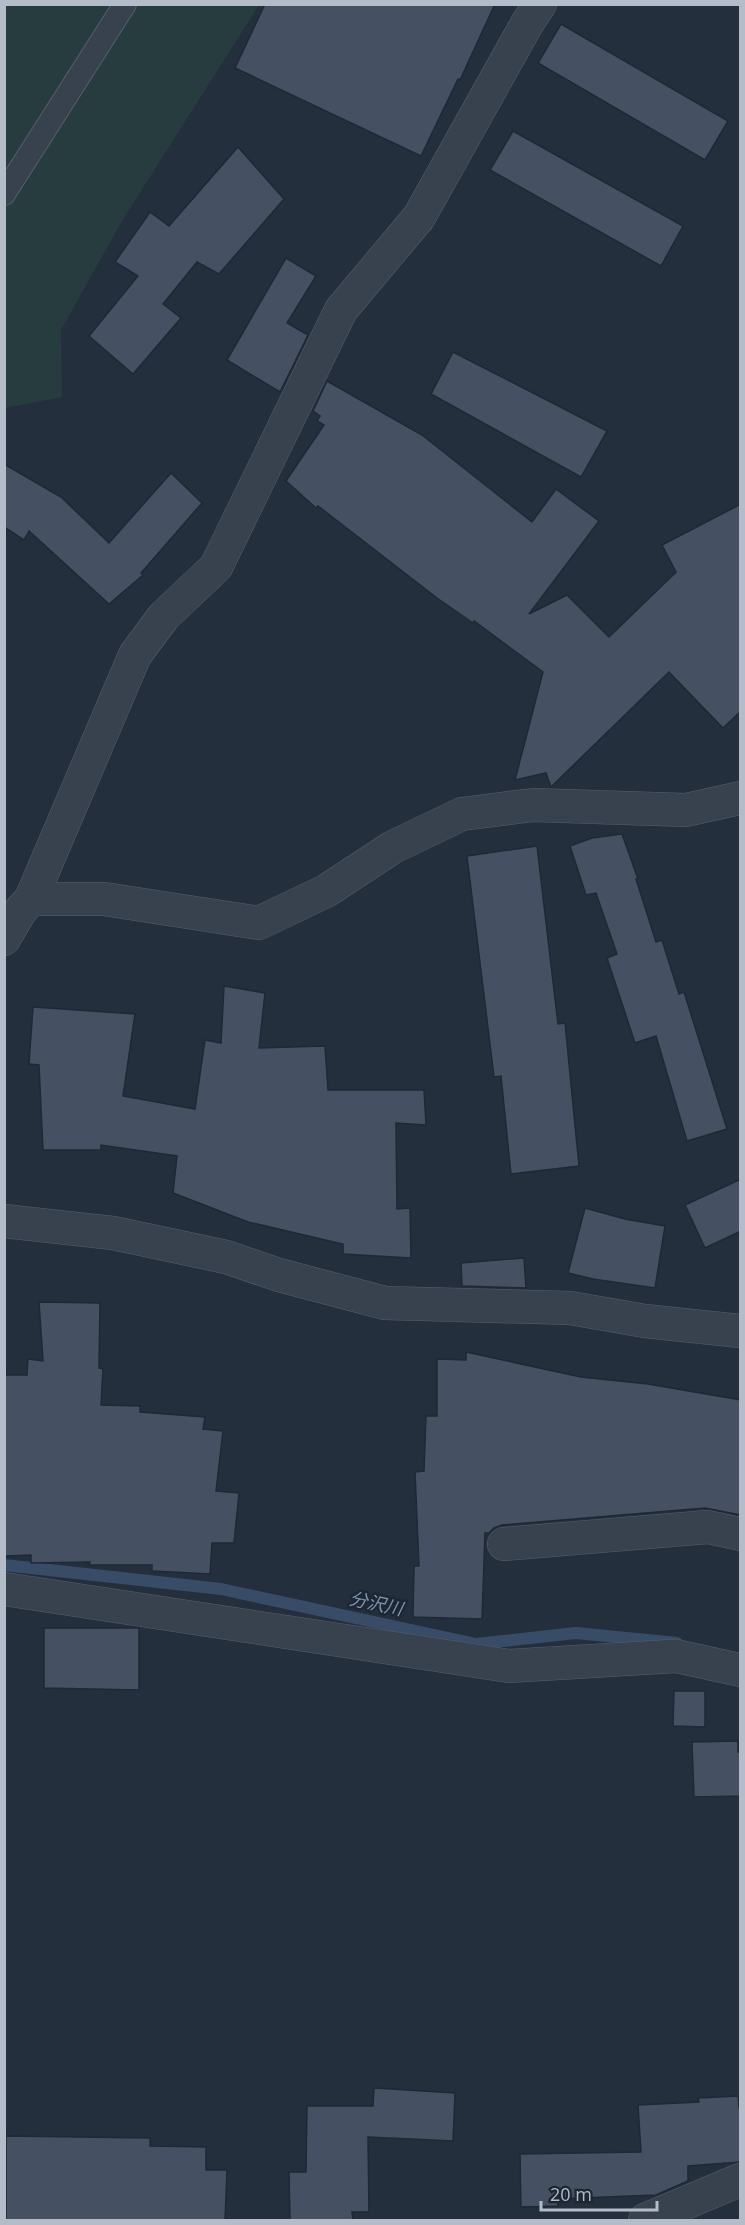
<svg xmlns="http://www.w3.org/2000/svg" width="745" height="2225" font-family="'Open Sans','Noto Sans JP',sans-serif">
<style>
.green{fill:#263c3f}
.lines{fill:none;stroke-linecap:round;stroke-linejoin:round}
.stream{stroke:#394c67;stroke-width:12}
.building{fill:#455162;stroke:#1f2835;stroke-width:1.5}
.service-casing{stroke:#565f6c;stroke-width:24}
.minor-casing{stroke:#565f6c;stroke-width:34}
.service{stroke:#38414e;stroke-width:22}
.minor{stroke:#38414e;stroke-width:33}
.labels{text-anchor:middle;stroke-width:5;stroke-linejoin:round;paint-order:stroke}
.water-label{font-size:18px;font-style:italic;fill:#7c92b1;stroke:#1d2633}
</style>
<rect width="100%" height="100%" fill="#242f3e"/>
<!-- green -->
<polygon class="green" points="5,5 259,5 122,221 61,330 62,397 5,408"/>
<g class="lines">
<!-- stream -->
<polyline class="stream" points="4,1565 221,1589 476,1644 576,1633 677,1643"/>
</g>
<!-- building -->
<g class="building">
<polygon points="265,4 495,4 460,80 458,79 421,156 235,68"/>
<polygon points="561,24 728,121 705,160 538,63"/>
<polygon points="513,131 683,226 661,266 490,170"/>
<polygon points="238,147 284,199 219,274 197,262 163,304 181,318 133,374 89,336 138,276 115,262 150,212 169,226"/>
<polygon points="286,258 316,276 287,323 308,335 280,392 227,360"/>
<polygon points="453,352 607,431 581,477 431,394"/>
<polygon points="327,381 422,435 532,522 556,489 599,521 529,614 567,595 609,637 676,572 662,545 741,504 741,711 723,728 669,672 551,787 546,773 515,780 543,672 474,621 473,623 437,598 318,506 316,508 286,481 324,425 317,421 320,416 313,411"/>
<polygon points="4,464 61,497 109,543 171,473 202,503 141,573 143,575 109,604 29,531 24,540 4,527"/>
<polygon points="622,834 638,879 636,879 656,942 662,940 679,994 684,992 727,1129 687,1141 656,1036 635,1043 607,958 617,954 596,893 586,895 570,846 592,838"/>
<polygon points="537,846 558,1024 565,1023 579,1166 511,1174 501,1076 494,1077 467,856"/>
<polygon points="224,986 265,993 259,1048 325,1046 328,1090 424,1090 426,1125 396,1123 397,1209 410,1208 411,1258 343,1254 343,1244 248,1222 173,1193 177,1156 101,1145 101,1150 43,1150 39,1065 29,1064 33,1007 135,1014 123,1096 195,1109 205,1040 221,1043"/>
<polygon points="741,1179 741,1231 705,1248 685,1205"/>
<polygon points="585,1208 625,1219 665,1226 655,1288 593,1279 568,1273"/>
<polygon points="524,1258 526,1288 462,1286 461,1263"/>
<polygon points="39,1302 100,1303 99,1368 103,1369 101,1405 140,1406 140,1412 205,1417 203,1429 223,1431 216,1491 239,1493 234,1543 212,1543 210,1574 152,1571 152,1565 89,1565 90,1562 31,1563 31,1555 4,1556 4,1375 27,1375 28,1359 43,1361"/>
<polygon points="466,1352 581,1377 648,1384 741,1400 741,1515 705,1508 502,1525 494,1528 489,1533 485,1533 482,1619 413,1617 414,1566 419,1566 415,1472 424,1471 426,1416 437,1416 437,1359 466,1360"/>
<polygon points="44,1628 139,1628 139,1690 44,1688"/>
<polygon points="674,1691 705,1691 705,1727 673,1726"/>
<polygon points="738,1741 738,1752 741,1752 741,1796 694,1797 692,1742"/>
<polygon points="374,2088 455,2093 453,2141 368,2137 369,2212 352,2212 353,2220 290,2220 289,2172 306,2172 307,2106 373,2106"/>
<polygon points="738,2096 739,2108 741,2108 741,2162 688,2166 688,2181 656,2195 557,2199 558,2206 521,2207 520,2154 641,2152 638,2105 699,2102 698,2098"/>
<polygon points="6,2136 150,2138 150,2146 206,2147 206,2170 227,2170 225,2220 6,2220"/>
</g>
<g class="lines">
<defs>
<polyline id="service" points="4,194 125,4"/>
<g id="minor">
<polyline points="31,899 104,899 259,923 326,891 393,847 462,814 533,805 686,810 740,798"/>
<polyline points="4,939 21,910 31,899 135,655 164,616 216,567 341,310 419,217 528,22 540,4"/>
<polyline points="4,1221 113,1233 226,1257 279,1275 385,1303 570,1308 645,1321 740,1331"/>
<polyline points="504,1544 708,1527 740,1534"/>
<polyline points="4,1589 509,1666 676,1656 740,1670"/>
<polyline points="645,2220 740,2180"/>
</g>
</defs>
<!-- service casing -->
<use href="#service" class="service-casing"/>
<!-- minor casing -->
<use href="#minor" class="minor-casing"/>
<!-- service -->
<use href="#service" class="service"/>
<!-- minor -->
<use href="#minor" class="minor"/>
</g>
<g class="labels">
<!-- water labels -->
<g class="water-label">
<text transform="translate(376 1604) rotate(12)" y="6">分沢川</text>
</g>
</g>
<!-- border -->
<rect width="745" height="2225" fill="none" stroke="#b4bcc9" stroke-width="12"/>
<!-- scale -->
<path d="M541 2201v9h116v-9" fill="none" stroke="#b4bcc9" stroke-width="3"/>
<text x="550" y="2201" font-size="18" fill="#b4bcc9" stroke="#1d2633" stroke-width="4.5" paint-order="stroke">20 m</text>
</svg>
